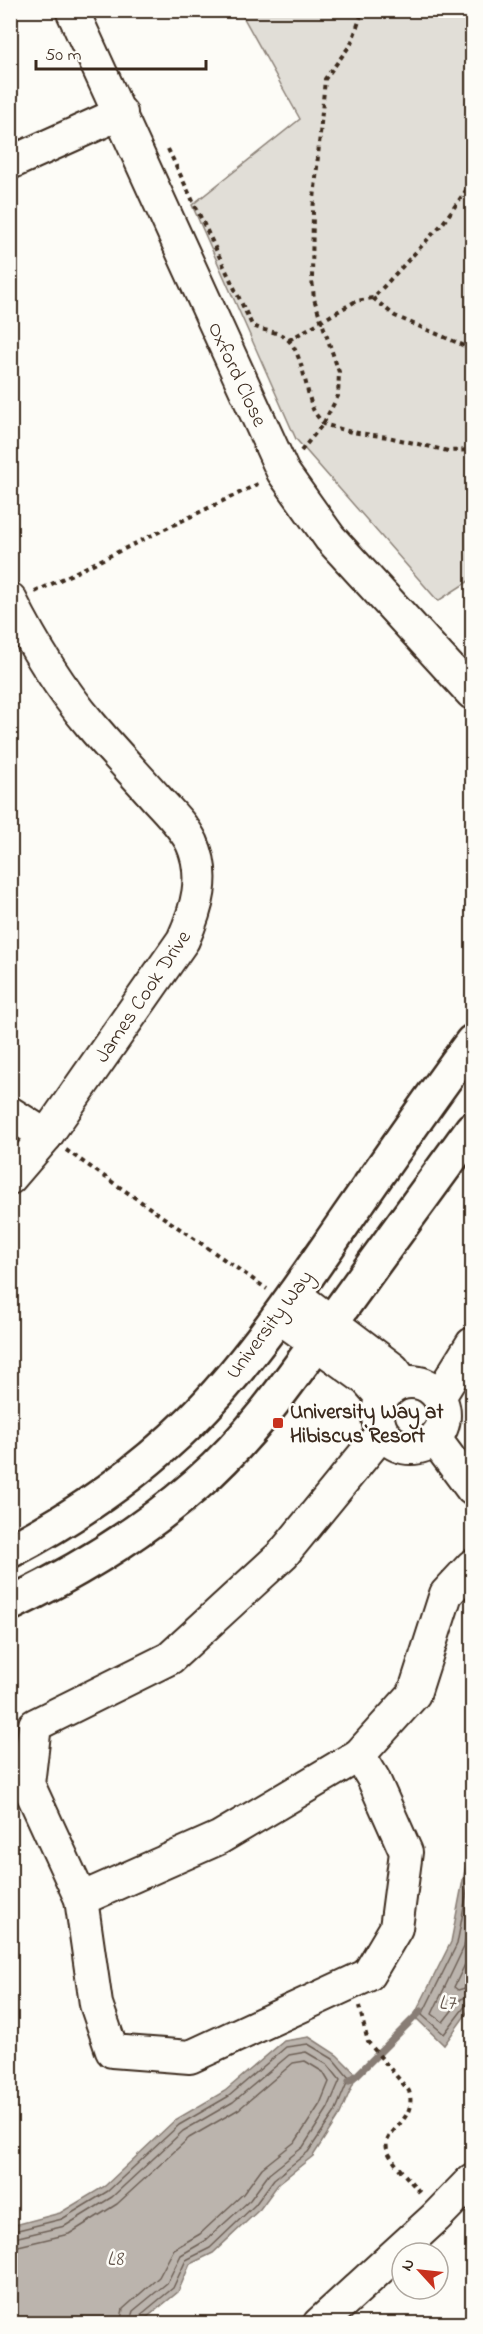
<svg xmlns="http://www.w3.org/2000/svg" width="483" height="2334" font-family="'Indie Flower',sans-serif">
<style>
.green{fill:#e1ded7;stroke:#8e847a;stroke-width:1.5}
.water{fill:#bbb4ad;stroke:#887d74;stroke-width:1.5}
.lines{fill:none;stroke-linecap:round;stroke-linejoin:round}
.shore{stroke:#6e6157;stroke-width:1.5}
.stream{stroke:#887d74;stroke-width:7}
.minor-casing{stroke:#3b2a1e;stroke-width:36}
.major-casing{stroke:#3b2a1e;stroke-width:38}
.path{stroke:#3b2a1e;stroke-width:4;stroke-dasharray:4.5 4.5;stroke-linecap:butt}
.minor{stroke:#fdfcf7;stroke-width:32}
.major{stroke:#fdfcf7;stroke-width:33}
.poi-dot{fill:#c8321e;stroke:#fdfcf7;stroke-width:2}
.labels{text-anchor:middle;stroke-width:5;stroke-linejoin:round;paint-order:stroke}
.street-label{font-size:21px;fill:#3b2a1e;stroke:#fdfcf7}
.poi-label{font-size:21px;font-weight:bold;fill:#3b2a1e;stroke:#fdfcf7;text-anchor:start}
.water-label{font-size:22px;font-style:italic;fill:#615349;stroke:#fdfcf7}
</style>
<rect width="100%" height="100%" fill="#fdfcf7"/>
<filter id="ink" filterUnits="userSpaceOnUse"><feTurbulence type="fractalNoise" baseFrequency=".0167" numOctaves="2"/><feDisplacementMap in="SourceGraphic" scale="12" xChannelSelector="R" yChannelSelector="G"/><feConvolveMatrix kernelMatrix="1 2 1 2 8 2 1 2 1" color-interpolation-filters="sRGB"/></filter>
<g filter="url(#ink)">
<!-- green -->
<polygon class="green" points="240,11 472,11 472,579 438,601 296,439 192,205 300,119"/>
<!-- water -->
<g class="water">
<polygon points="472,1834 472,2006 444,2045 414,2016 451,1942"/>
<polygon points="309,2037 337,2055 357,2075 340,2114 313,2156 279,2183 260,2209 213,2253 190,2264 178,2292 140,2323 11,2323 11,2226 60,2213 105,2186 175,2120 225,2091 284,2041"/>
</g>
<g class="lines">
<!-- shore -->
<g class="shore">
<polyline points="472,1865 457,1944 422,2015 444,2034 466,2005 472,2003"/>
<polyline points="472,1905 464,1947 432,2014 443,2022 461,1999 472,1995"/>
<polyline points="472,1950 454,1987 458,1990 472,1986"/>
<polyline points="10,2232 62,2219 108,2191 179,2125 229,2096 286,2047 308,2044 333,2059 349,2078 335,2112 308,2152 274,2179 255,2205 210,2248 186,2260 173,2288 138,2317 136,2324"/>
<polyline points="10,2239 65,2226 112,2197 183,2131 233,2102 289,2055 306,2052 328,2065 340,2080 328,2108 303,2147 269,2174 250,2200 205,2241 181,2255 167,2283 133,2311 129,2324"/>
<polyline points="10,2248 69,2234 117,2204 189,2138 239,2109 293,2063 305,2061 323,2072 329,2082 320,2104 296,2141 262,2168 243,2194 200,2234 174,2249 159,2277 123,2309 120,2324"/>
</g>
<!-- stream -->
<polyline class="stream" points="349,2081 357,2075 421,2011"/>
<defs>
<g id="minor">
<polyline points="72,10 283,472 330,538 472,693"/>
<polyline points="10,163 121,113"/>
<path d="M10 599C33 645 58 686 91 725 113 751 136 775 158 800 170 813 184 827 192 843 207 876 197 909 183 940L46 1136 10 1178"/>
<polyline points="10,1113 46,1136"/>
<polyline points="294,1294 393,1369 403,1382"/>
<polyline points="278,1316 367,1380 382,1397"/>
<circle cx="411" cy="1415" r="33"/>
<polyline points="439,1397 472,1344"/>
<polyline points="382,1433 283,1554 170,1658 35,1725 28,1784 81,1899 96,2004 112,2051 190,2057 368,1975 396,1928 406,1852 373,1778 359,1755 414,1694 446,1594 472,1566"/>
<polyline points="435,1439 472,1489"/>
<polyline points="81,1899 219,1838 359,1755"/>
<polyline points="319,2324 436,2217 472,2180"/>
</g>
<g id="major">
<path d="M10 1551C77 1516 137 1474 191 1421 243 1369 286 1307 328 1246 375 1178 422 1109 472 1042"/>
<path d="M10 1604C77 1572 141 1533 197 1484 251 1437 292 1378 333 1320 379 1256 426 1192 472 1129"/>
</g>
</defs>
<!-- minor casing -->
<use href="#minor" class="minor-casing"/>
<!-- major casing -->
<use href="#major" class="major-casing"/>
<!-- path -->
<g class="path">
<path d="M168 149 252 325C263 332 277 330 287 339 302 351 306 391 313 409 315 414 320 419 323 424L351 432 388 437 448 451 472 450"/>
<polyline points="373,298 395,316 472,349"/>
<polyline points="289,340 356,301 373,298 443,223 472,182"/>
<polyline points="301,451 323,424 338,396 339,372 314,299 312,279 313,211 325,79 351,44 363,10"/>
<polyline points="35,592 260,483"/>
<polyline points="66,1150 267,1289"/>
<path d="M359 2006 368 2042 409 2091C418 2121 382 2130 387 2149 391 2162 412 2182 421 2194"/>
</g>
<!-- minor -->
<use href="#minor" class="minor"/>
<!-- major -->
<use href="#major" class="major"/>
</g>
</g>
<!-- markers -->
<rect class="poi-dot" x="272" y="1417" width="12" height="12" rx="3"/>
<g class="labels">
<!-- street labels -->
<g class="street-label">
<text transform="translate(238 374) rotate(65)" y="7">Oxford Close</text>
<text transform="translate(142 996) rotate(-56)" y="7">James Cook Drive</text>
<text transform="translate(269 1324) rotate(-53)" y="7">University Way</text>
</g>
<!-- poi labels -->
<g class="poi-label">
<text x="290" y="1418">University Way at<tspan x="290" dy="24">Hibiscus Resort</tspan></text>
</g>
<!-- water labels -->
<g class="water-label">
<text x="447" y="2009">L7</text>
<text x="115" y="2265">L8</text>
</g>
</g>
<!-- margin -->
<rect width="483" height="2334" fill="none" stroke="#fdfcf7" stroke-width="36"/>
<rect x="18" y="18" width="447" height="2298" fill="none" stroke="#3b2a1e" stroke-width="2" filter="url(#ink)"/>
<!-- north arrow -->
<g transform="translate(420 2271) rotate(297)"><circle r="28" fill="#fdfcf7" stroke="#afa8a0" stroke-width="1.5"/>
<path d="M0-4.5L10 22L0 15L-10 22Z" fill="#c8321e"/>
<text y="-9" font-size="16" font-weight="bold" text-anchor="middle" fill="#3b2a1e">N</text>
</g>
<!-- scale -->
<path d="M36 60v9h170v-9" fill="none" stroke="#3b2a1e" stroke-width="3"/>
<text x="45" y="60" font-size="18" fill="#3b2a1e" stroke="#fdfcf7" stroke-width="4.5" paint-order="stroke">50 m</text>
</svg>
